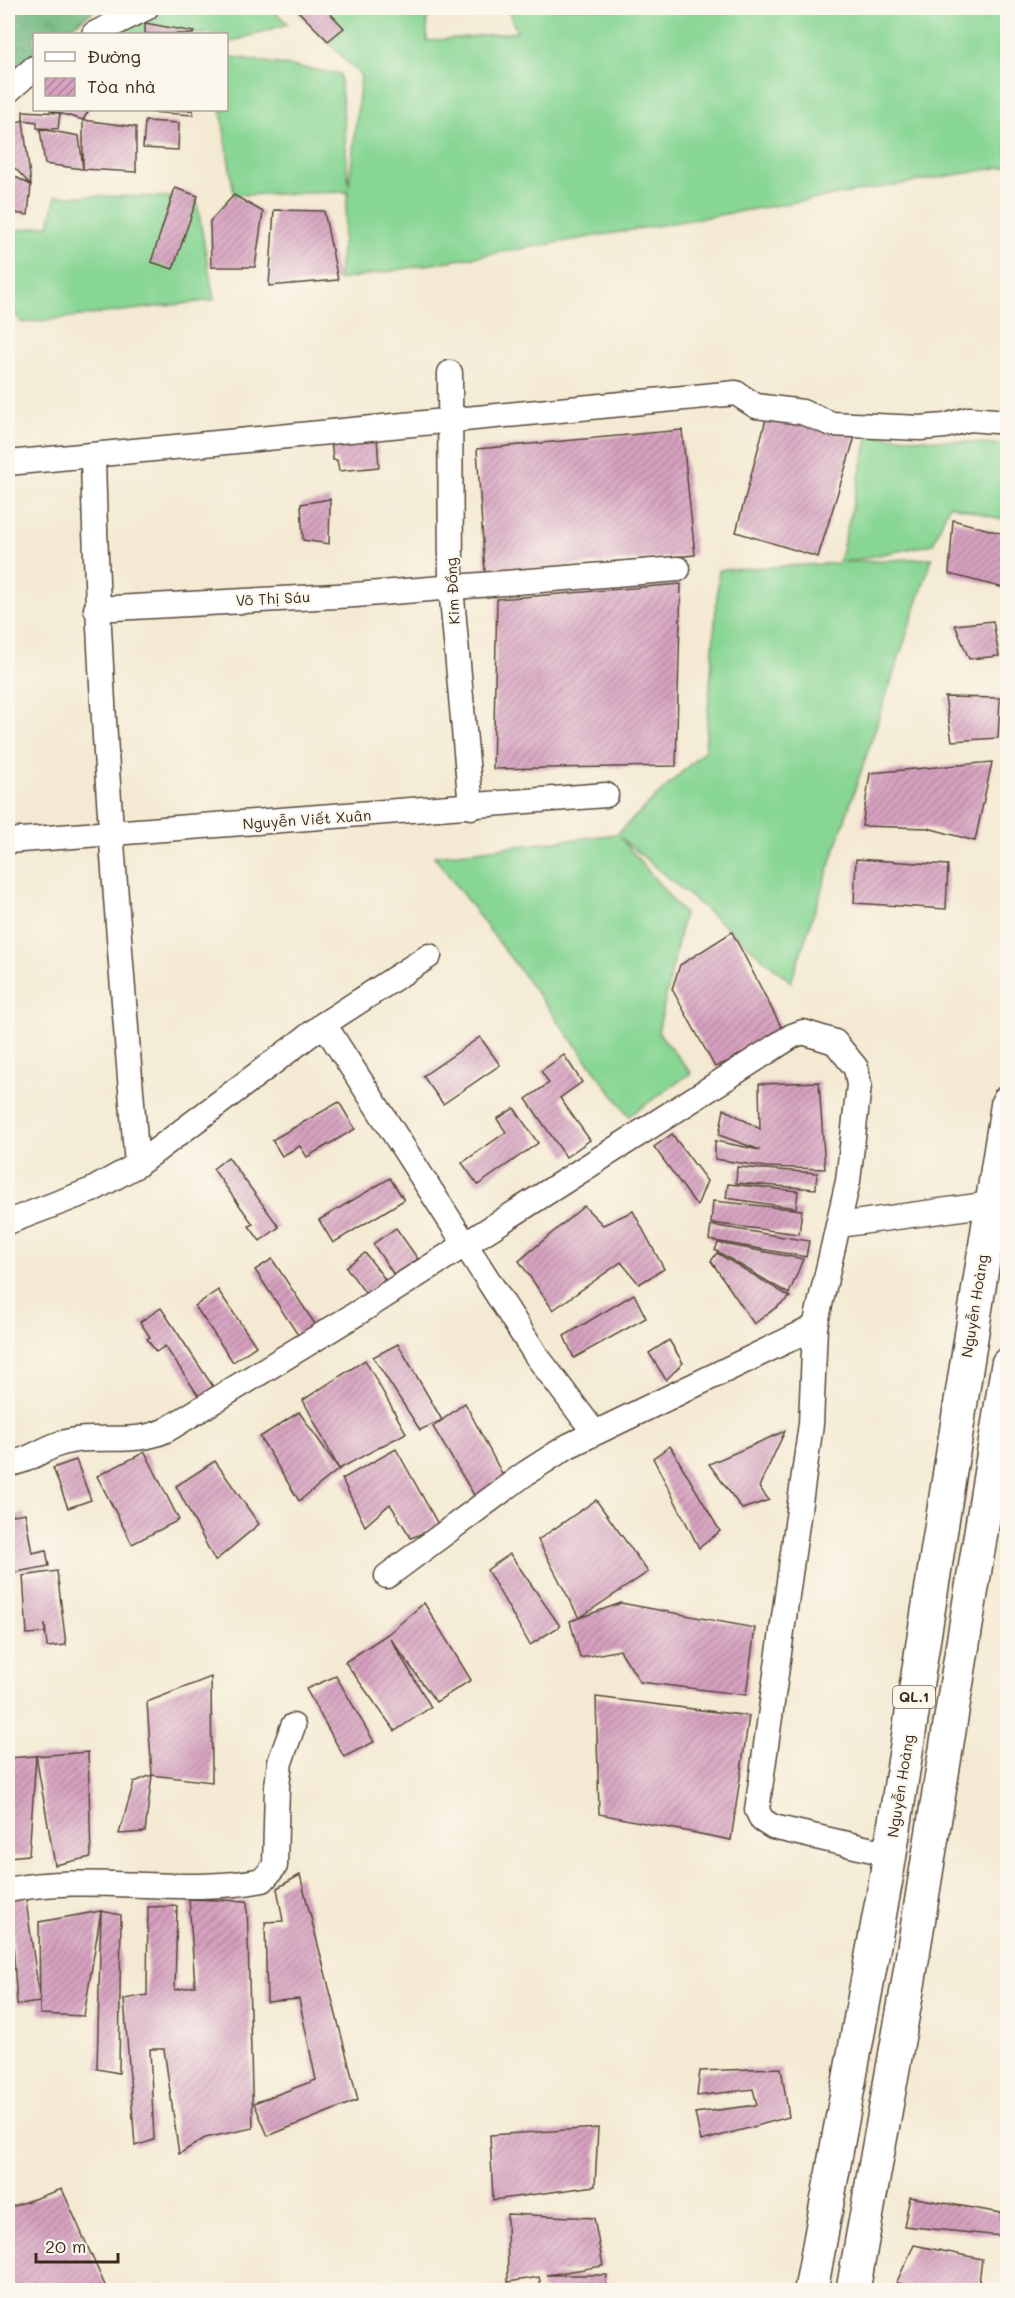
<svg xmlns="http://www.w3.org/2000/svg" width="1015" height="2298" font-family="Mali,sans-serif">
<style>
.grass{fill:#88d694;stroke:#628059;stroke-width:1.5}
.forest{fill:url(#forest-crowns);stroke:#54704e;stroke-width:1.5}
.building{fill:url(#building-hatch)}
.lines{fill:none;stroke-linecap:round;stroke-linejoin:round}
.minor-casing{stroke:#574739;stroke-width:27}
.trunk-casing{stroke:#574739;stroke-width:36}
.minor{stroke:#fff;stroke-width:24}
.trunk{stroke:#fff;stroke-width:33}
.labels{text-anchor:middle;stroke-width:4.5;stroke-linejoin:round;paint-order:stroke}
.shield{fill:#fbf7ec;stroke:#75685c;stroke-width:1.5}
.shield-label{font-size:14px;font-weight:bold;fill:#3b2a1e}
.street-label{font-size:15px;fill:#3b2a1e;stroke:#fbf7ec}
</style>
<defs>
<pattern id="forest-crowns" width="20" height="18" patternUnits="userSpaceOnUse" patternTransform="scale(1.5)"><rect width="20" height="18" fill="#6eb77e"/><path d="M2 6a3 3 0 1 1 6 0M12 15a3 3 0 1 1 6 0" fill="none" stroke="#5c9567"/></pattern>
<pattern id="building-hatch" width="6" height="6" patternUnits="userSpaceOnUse" patternTransform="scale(1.5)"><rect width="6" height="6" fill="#d6a1bf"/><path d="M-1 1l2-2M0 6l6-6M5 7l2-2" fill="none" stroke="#af839b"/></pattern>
</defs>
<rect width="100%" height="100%" fill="#fbf7ec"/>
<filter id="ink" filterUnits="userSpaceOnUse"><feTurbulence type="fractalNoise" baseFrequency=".0167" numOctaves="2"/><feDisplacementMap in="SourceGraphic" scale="12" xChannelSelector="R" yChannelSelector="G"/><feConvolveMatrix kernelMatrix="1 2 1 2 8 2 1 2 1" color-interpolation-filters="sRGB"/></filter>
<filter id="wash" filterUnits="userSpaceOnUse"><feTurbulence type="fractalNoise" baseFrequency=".008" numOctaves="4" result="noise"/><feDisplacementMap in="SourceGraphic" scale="24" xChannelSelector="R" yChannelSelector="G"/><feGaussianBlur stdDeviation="1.35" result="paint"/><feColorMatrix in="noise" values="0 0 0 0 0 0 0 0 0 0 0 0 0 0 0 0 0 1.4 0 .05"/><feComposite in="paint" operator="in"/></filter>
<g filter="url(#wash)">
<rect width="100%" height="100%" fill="#f4ead3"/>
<!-- grass -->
<g class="grass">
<polygon points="147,8 271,8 288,24 227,43 226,34 120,34"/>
<polygon points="295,8 427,8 427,41 517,32 507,8 1007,8 1007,166 338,280 348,192 234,195 221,110 226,110 227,56 340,74 349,187 361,76"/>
<polygon points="56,196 196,197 214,300 22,323 8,304 8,232 49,225"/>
<polygon points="869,435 1007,445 1007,521 949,505 933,544 844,562 932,558 791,982 620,837 684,914 658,1032 691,1073 629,1116 434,856 617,834 705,750 719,570 839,563"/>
</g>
<!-- forest -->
<polygon class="forest" points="8,8 98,8 62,34 34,34 34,56 8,76"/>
<g id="blocks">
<!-- building -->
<g class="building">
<polygon points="295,8 325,8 344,28 328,41"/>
<polygon points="145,23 194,32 193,34 145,34"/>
<polygon points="49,110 89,110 83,120"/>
<polygon points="150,110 193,110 193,115 150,112"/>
<polygon points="23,111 60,113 58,129 37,128 37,122 23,120"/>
<polygon points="23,120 31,185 28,215 8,212 8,173 31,185 8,161 8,126"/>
<polygon points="83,120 136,127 136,172 83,169 45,164 40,129 79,136 83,169"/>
<polygon points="145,121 179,123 178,150 143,148"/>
<polygon points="175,188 198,196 173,269 151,262"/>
<polygon points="234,195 263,212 255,267 211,267 210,221"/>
<polygon points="274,210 324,211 338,280 269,286"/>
<polygon points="767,415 857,430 818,557 736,532"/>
<polygon points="682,430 695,555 485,573 477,449"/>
<polygon points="377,437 379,467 339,471 337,460 333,460 331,440"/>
<polygon points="330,499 329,544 303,540 301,504"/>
<polygon points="953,520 1008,535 1008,589 949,574"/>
<polygon points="681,584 676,766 493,769 497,599"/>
<polygon points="993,621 999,656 969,659 955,625"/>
<polygon points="945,697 1000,698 998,738 952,741"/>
<polygon points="992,762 975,841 928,828 862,826 870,773"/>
<polygon points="856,859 948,865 946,909 854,903"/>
<polygon points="732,932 786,1036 715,1067 672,989 680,965"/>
<polygon points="480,1037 500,1065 443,1104 423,1076"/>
<polygon points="564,1055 582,1082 560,1098 590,1140 566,1157 526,1099 549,1083 541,1071"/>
<polygon points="819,1082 825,1169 766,1167 715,1159 715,1141 760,1150 719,1135 724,1109 760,1129 759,1084"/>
<polygon points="339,1102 355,1129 307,1157 300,1146 282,1156 272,1140"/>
<polygon points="514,1108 538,1143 478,1185 462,1163 506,1132 497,1119"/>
<polygon points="672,1134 707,1181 697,1206 654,1147"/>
<polygon points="228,1157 279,1227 260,1241 249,1226 253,1224 213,1169"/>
<polygon points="737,1167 817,1173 816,1189 736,1183"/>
<polygon points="390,1178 404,1200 333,1243 319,1220"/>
<polygon points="728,1184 798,1191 796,1208 726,1198"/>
<polygon points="713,1201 802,1210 799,1234 711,1223"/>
<polygon points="584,1206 603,1225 633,1211 664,1269 639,1284 621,1262 553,1310 519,1261"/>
<polygon points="711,1225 809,1241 806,1257 709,1240"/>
<polygon points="396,1228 418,1259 394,1275 373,1244"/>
<polygon points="718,1243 803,1259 789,1294 715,1250"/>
<polygon points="365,1253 385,1279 366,1294 346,1267"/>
<polygon points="717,1253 790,1297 754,1324 711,1261"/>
<polygon points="272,1259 315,1324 298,1335 255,1270"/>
<polygon points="218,1290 256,1346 233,1362 195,1306"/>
<polygon points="634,1294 646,1318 574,1358 564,1336"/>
<polygon points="161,1308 216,1391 202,1401 165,1346 156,1352 147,1339 150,1337 140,1322"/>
<polygon points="669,1340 683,1363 666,1380 649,1353"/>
<polygon points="398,1344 442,1420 420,1430 373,1357"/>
<polygon points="365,1360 406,1433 339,1469 303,1400"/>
<polygon points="465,1403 509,1487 480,1505 433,1427"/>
<polygon points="299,1412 339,1469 299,1501 260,1437"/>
<polygon points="785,1431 759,1487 769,1500 742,1509 709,1464"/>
<polygon points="670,1446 720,1531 699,1548 653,1458"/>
<polygon points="396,1449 439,1526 411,1538 390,1504 365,1526 342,1479"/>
<polygon points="145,1452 179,1520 132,1544 97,1476"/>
<polygon points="76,1460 91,1500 68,1508 53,1468"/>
<polygon points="215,1461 259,1524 215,1561 176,1486"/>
<polygon points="596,1500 648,1572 579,1618 621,1603 755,1628 746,1695 640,1682 620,1650 580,1658 570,1621 579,1618 538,1540"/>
<polygon points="25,1513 32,1553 46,1550 49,1566 11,1573 8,1551 8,1516"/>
<polygon points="510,1554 560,1626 530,1645 487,1570"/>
<polygon points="57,1571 66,1645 47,1647 45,1624 45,1633 27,1634 23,1576"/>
<polygon points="424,1603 471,1680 436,1702 390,1638 431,1707 395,1731 345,1662 388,1634"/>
<polygon points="8,1633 13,1633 12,1656 8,1655"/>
<polygon points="336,1676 374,1742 344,1757 306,1689"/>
<polygon points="211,1677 212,1782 152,1775 145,1832 119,1834 134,1782 152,1775 147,1702"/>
<polygon points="596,1697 749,1716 731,1840 599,1814"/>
<polygon points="88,1752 91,1857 55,1865 36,1756"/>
<polygon points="36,1756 29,1855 8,1857 8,1758"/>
<polygon points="300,1875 358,2100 268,2136 254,2103 316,2080 299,1999 267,2002 265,1922 283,1921 277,1888"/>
<polygon points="25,1893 40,2002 17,2005 10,1897"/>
<polygon points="189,1899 247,1901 253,2128 205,2138 179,2154 164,2049 150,2049 154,2140 135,2146 124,1999 147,1995 148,1907 177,1906 175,1990 195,1986"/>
<polygon points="101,1911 84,2016 40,2014 39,1922"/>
<polygon points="101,1911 121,1915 119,2073 97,2069"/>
<polygon points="781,2068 789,2117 701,2141 695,2113 757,2105 753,2089 697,2096 700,2071"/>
<polygon points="598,2128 595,2186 493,2200 490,2135"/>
<polygon points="62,2189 107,2290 8,2290 8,2208"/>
<polygon points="910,2197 1001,2213 1001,2236 904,2226"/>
<polygon points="507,2214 594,2218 603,2266 547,2275 607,2275 605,2290 542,2290 539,2277 508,2282"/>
<polygon points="914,2245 982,2259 978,2290 924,2290 898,2283 916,2290 893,2290"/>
</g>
</g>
</g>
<g filter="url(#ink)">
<use href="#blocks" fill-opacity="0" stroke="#574739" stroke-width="1.5"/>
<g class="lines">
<defs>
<g id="minor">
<polyline points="94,34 146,8"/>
<polyline points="8,91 34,68"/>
<polyline points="450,373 451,587 471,807"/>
<path d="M93 456C98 693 118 928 137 1165"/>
<polyline points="8,463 736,393 756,406 802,412 832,424 920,428 945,426 969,419 1008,422"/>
<polyline points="96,609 355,595 678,569"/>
<polyline points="8,841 606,795"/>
<polyline points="324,1024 536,1355 594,1432"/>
<polyline points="8,1222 92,1190 137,1165 324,1024 429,956"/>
<polyline points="839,1225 991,1204"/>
<path d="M8 1464C27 1462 41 1450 59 1444 95 1432 134 1447 168 1429L364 1309 792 1036 803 1032 835 1042 856 1068 859 1085 848 1181 815 1327 811 1424 757 1810 762 1820 773 1827 890 1854"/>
<polyline points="387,1576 526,1473 568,1446 815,1327"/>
<path d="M8 1890C91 1873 179 1896 263 1880L275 1866 277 1786 280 1762 293 1726"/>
</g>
<g id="trunk">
<polyline points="811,2290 886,1879 1008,1102"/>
<polyline points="853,2290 908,1985 1008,1364"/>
</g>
</defs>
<!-- minor casing -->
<use href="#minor" class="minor-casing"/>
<!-- trunk casing -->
<use href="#trunk" class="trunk-casing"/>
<!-- minor -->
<use href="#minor" class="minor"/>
<!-- trunk -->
<use href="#trunk" class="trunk"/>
</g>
</g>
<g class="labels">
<!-- shield labels -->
<rect class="shield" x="893" y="1686" width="42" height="22" rx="4.5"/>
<g class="shield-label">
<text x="914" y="1702">QL.1</text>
</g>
<!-- street labels -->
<g class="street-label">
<text transform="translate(453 591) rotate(-93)" y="5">Kim Đồng</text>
<text transform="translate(273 599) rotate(-3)" y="5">Võ Thị Sáu</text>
<text transform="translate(307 820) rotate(-4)" y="5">Nguyễn Viết Xuân</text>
<text transform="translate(975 1306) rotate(-81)" y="5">Nguyễn Hoàng</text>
<text transform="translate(901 1786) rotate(-81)" y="5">Nguyễn Hoàng</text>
</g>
</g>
<!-- margin -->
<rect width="1015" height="2298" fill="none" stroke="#fbf7ec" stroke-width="30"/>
<!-- legend -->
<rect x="33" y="33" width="195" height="78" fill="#fbf7ec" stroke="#aea59a" stroke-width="1.5"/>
<rect x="45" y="52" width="30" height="9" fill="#ffffff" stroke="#aea59a" stroke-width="1.5"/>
<text x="87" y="63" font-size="18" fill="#3b2a1e">Đường</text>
<rect x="45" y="78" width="30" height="18" fill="url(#building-hatch)" stroke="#aea59a" stroke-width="1.5"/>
<text x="87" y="93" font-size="18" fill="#3b2a1e">Tòa nhà</text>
<!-- scale -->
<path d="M36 2253v9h82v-9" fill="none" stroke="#3b2a1e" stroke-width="3"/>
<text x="45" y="2253" font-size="18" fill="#3b2a1e" stroke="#fbf7ec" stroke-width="4.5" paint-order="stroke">20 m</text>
</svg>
